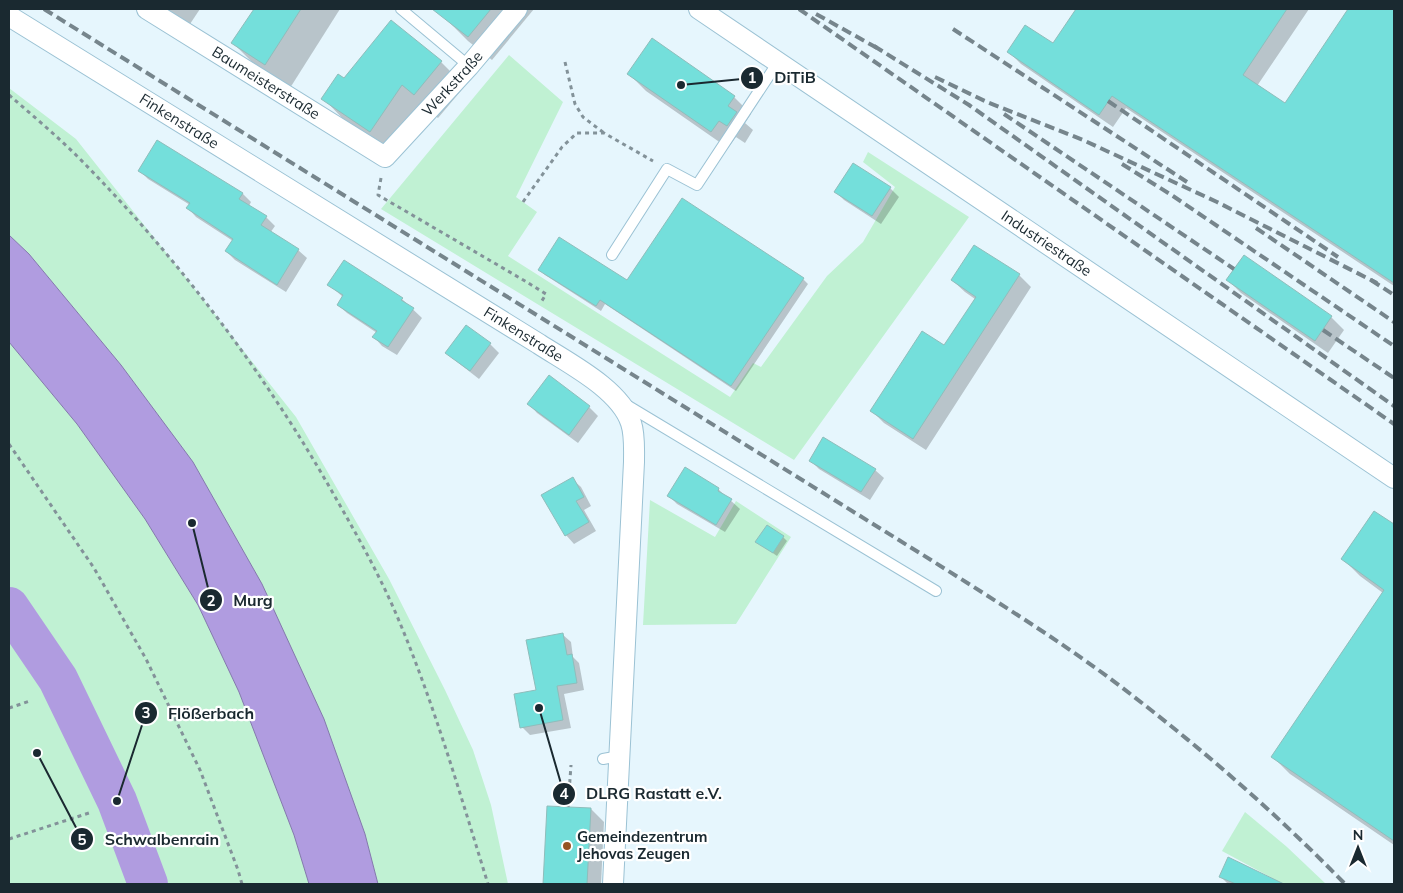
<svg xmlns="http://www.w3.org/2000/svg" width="1403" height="893" font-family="Mulish,sans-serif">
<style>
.green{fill:#c0f1d3}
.water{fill:#b09ce0;stroke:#837aab}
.shadow{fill:#0003}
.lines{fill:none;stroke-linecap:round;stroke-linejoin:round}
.river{stroke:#b09ce0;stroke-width:40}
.building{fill:#74dfdb;stroke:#8fbdbb}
.service-casing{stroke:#9bc2d4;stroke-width:12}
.minor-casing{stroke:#9bc2d4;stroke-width:22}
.path{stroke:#839299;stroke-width:3;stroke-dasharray:4 4;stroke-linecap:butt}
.service{stroke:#fff;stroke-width:10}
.minor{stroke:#fff;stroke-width:20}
.rail{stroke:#76858c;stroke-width:4;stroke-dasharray:10 5;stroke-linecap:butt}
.poi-dot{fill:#965423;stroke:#fff;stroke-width:2}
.labels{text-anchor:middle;stroke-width:4.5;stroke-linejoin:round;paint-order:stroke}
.street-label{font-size:15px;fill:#1a2930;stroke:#fff}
.poi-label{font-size:15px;font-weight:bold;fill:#1a2930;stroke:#fff;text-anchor:start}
.leader{fill:none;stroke:#1a2930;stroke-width:2}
.callout-dot{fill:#1a2930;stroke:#fff;stroke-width:2}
.mark-label{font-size:15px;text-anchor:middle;font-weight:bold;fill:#fff}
.callout-label{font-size:16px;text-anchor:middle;font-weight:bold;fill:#1a2930;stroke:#fff;stroke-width:4.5;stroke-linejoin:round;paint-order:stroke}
</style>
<rect width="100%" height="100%" fill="#e6f6fd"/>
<!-- green -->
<g class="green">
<polygon points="509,55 563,102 516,197 537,212 508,256 730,397 753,363 761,367 827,276 863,242 895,187 863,162 868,152 969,217 794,460 381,209"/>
<polygon points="9,88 76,139 296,417 389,579 445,690 473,750 491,805 508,884 378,884 365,834 262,584 193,462 121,365 29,254 9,235"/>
<polygon points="9,342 77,424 145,519 198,605 239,692 294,835 309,884 155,884 123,801 66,677 35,629 9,596"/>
<polygon points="650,500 715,537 736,501 791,537 736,624 643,625"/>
<polygon points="9,617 27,643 110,804 138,884 9,884"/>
<polygon points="1245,812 1287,847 1326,884 1283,884 1222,851"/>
</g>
<!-- water -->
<polygon class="water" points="9,235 29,254 121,365 193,462 262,584 324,719 365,834 378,884 309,884 294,835 239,692 198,605 145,519 77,424 9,342"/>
<!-- shadow -->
<g class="shadow">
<polygon points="166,9 200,9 190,24"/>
<polygon points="255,9 340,9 290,88 257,67 233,43"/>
<polygon points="451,9 534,9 492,60 468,41 444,17"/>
<polygon points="1077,9 1177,9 1193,19 1200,9 1309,9 1257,86 1285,105 1349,9 1390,9 1394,12 1394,286 1126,108 1113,127 1021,64 1008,51 1053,45"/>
<polygon points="441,62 465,86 438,118 426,108 394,155 346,122 323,98 344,79"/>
<polygon points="629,74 734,97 751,114 745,123 753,130 745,143 736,137 728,148 646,91"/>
<polygon points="158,141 243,194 251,202 249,206 266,217 275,226 270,233 298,250 307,258 286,292 235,260 226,251 233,241 196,217 188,208 190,205 148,179 140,171"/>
<polygon points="890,188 899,197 881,224 844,200 836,192"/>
<polygon points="1244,257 1331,317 1344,330 1328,353 1241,293 1228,280"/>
<polygon points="540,270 628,282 803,279 808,284 736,391 605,304 601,311 545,275"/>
<polygon points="1019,275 1031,287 926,450 884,423 872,411 944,347 975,299 965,292 952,280"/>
<polygon points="329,285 402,299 422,318 397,355 382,346 374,337 377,333 347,313 338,305 343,297"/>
<polygon points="490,344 499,353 479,379 456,361 447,353"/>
<polygon points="549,377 589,407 598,416 578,443 537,413 529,404"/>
<polygon points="811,461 875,470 884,478 870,500 819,469"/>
<polygon points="572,479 581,487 591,506 584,510 596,531 574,544 566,535"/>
<polygon points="718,489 740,509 725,532 677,504 669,496"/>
<polygon points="1374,512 1394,525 1394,845 1290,774 1273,757 1383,593 1360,576 1343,559"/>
<polygon points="783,537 787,541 777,556 757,542"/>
<polygon points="562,634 571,642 573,657 579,663 584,690 564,694 571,728 530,735 522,727"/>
<polygon points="548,807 591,809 604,822 601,884 544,884"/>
<polygon points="1220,876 1270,883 1228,884"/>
</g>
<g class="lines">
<!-- river -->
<polyline class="river" points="9,607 58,679 117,801 148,884"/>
</g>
<!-- building -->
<g class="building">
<polygon points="254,9 301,9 265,65 231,43"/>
<polygon points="432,9 491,9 468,37"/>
<polygon points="1076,9 1287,9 1243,75 1285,103 1348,9 1394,9 1394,283 1112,96 1099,115 1007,52 1025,25 1053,43"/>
<polygon points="391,20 442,61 414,95 402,85 370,132 321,99 338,74 344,78"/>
<polygon points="652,38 735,96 728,106 737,112 727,126 719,121 711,132 627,74"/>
<polygon points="157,140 243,193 239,199 267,216 261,225 299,249 277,285 225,251 233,239 186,208 190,203 138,171"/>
<polygon points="853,163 891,187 872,216 834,192"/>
<polygon points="682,198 804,278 731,386 600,300 596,306 538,270 559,237 627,280"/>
<polygon points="974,245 1020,274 913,439 870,411 922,331 944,345 976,297 951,280"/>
<polygon points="1244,255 1332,316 1315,341 1226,280"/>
<polygon points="344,260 403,298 401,300 414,308 388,347 372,337 377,331 337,305 343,295 327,285"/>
<polygon points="466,325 491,343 470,371 445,353"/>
<polygon points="549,375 590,406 569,435 527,404"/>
<polygon points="823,437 876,469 861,492 809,461"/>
<polygon points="685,467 719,488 718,491 732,499 716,525 667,496"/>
<polygon points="573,477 584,497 576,501 589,522 565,536 541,495"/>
<polygon points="1374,511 1394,524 1394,841 1271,757 1384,590 1341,559"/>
<polygon points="767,525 784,536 773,553 755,542"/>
<polygon points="563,633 567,655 572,654 577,683 557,686 563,720 520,728 514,694 536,690 526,640"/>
<polygon points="547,806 591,808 587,884 543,884"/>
<polygon points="1228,857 1284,884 1236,884 1219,877"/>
</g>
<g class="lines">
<defs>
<g id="service">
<polyline points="401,9 469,66"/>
<polyline points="612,255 667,169 697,185 778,62"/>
<polyline points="625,404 936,591"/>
<polyline points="603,759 620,756"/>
</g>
<g id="minor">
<path id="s1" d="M147 9 385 157 469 66 517 9"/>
<path id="s2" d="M699 9 1394 478"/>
<path id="s3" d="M9 16 539 344C568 363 620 389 631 423 635 435 634 449 634 462L613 884"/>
</g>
</defs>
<!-- service casing -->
<use href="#service" class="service-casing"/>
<!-- minor casing -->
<use href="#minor" class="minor-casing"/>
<!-- path -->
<g class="path">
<polyline points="565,62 575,104 583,117 604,133"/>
<path d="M9 95C32 115 57 136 79 158 178 258 265 373 334 495 357 535 379 574 397 616 434 703 460 794 488 884"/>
<polyline points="381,178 378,195 525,281 546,294 540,304"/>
<polyline points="523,202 562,147 577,133 604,133 653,161"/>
<polyline points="9,444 94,568 146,659 200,770 238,870 242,884"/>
<polyline points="9,708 30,701"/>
<polyline points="568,807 571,765"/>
<polyline points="9,839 89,813"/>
</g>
<!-- service -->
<use href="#service" class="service"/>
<!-- minor -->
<use href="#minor" class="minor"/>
<!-- rail -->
<g class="rail">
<path d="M44 9 931 560C991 598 1051 635 1108 677 1192 740 1272 809 1345 884"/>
<polyline points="799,9 1394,424"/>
<polyline points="816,14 879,49"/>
<polyline points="953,29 1187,182"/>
<polyline points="874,46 969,105 1394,406"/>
<polyline points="935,77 987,102 1083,140 1217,202 1377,283"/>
<polyline points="1108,101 1338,257"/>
<polyline points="1004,114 1234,269"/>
<polyline points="1122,164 1173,196 1394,346"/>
<polyline points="1256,228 1394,322"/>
<polyline points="1371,280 1394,295"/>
<polyline points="1323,330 1394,378"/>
</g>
</g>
<!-- markers -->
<circle class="poi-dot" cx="567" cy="846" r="5"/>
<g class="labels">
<!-- street labels -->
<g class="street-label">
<text dy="5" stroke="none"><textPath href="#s1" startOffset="140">Baumeisterstraße</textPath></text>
<text dy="5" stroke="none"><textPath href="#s1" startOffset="380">Werkstraße</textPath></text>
<text dy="5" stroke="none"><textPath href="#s3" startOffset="200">Finkenstraße</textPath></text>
<text dy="5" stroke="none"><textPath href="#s2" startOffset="419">Industriestraße</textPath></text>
<text dy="5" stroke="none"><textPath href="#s3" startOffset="605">Finkenstraße</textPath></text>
</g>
<!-- poi labels -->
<g class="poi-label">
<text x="577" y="842">Gemeindezentrum<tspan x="577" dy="17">Jehovas Zeugen</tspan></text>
</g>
</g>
<!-- callouts -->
<path class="leader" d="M681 85L752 78M192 523L211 600M117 801L146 713M539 708L564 794M37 753L82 839"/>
<g class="callout-dot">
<circle cx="681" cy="85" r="5"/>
<circle cx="192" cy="523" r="5"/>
<circle cx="117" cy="801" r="5"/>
<circle cx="539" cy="708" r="5"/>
<circle cx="37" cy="753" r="5"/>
<circle cx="752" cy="78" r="12"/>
<circle cx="211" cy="600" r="12"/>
<circle cx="146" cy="713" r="12"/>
<circle cx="564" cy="794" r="12"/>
<circle cx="82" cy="839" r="12"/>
</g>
<g class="mark-label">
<text x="752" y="83">1</text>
<text x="211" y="606">2</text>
<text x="146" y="718">3</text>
<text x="564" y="799">4</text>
<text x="82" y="845">5</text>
</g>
<g class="callout-label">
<text x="795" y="83">DiTiB</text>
<text x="253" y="606">Murg</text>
<text x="211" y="719">Flößerbach</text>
<text x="654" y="799">DLRG Rastatt e.V.</text>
<text x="162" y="845">Schwalbenrain</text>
</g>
<!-- border -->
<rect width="1403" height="893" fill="none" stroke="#1a2930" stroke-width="20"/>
<!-- north arrow -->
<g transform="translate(1358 848)" stroke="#ffffff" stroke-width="4" paint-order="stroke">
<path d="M0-4L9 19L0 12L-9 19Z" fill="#1a2930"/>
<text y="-8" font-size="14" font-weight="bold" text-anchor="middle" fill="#1a2930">N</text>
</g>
</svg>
